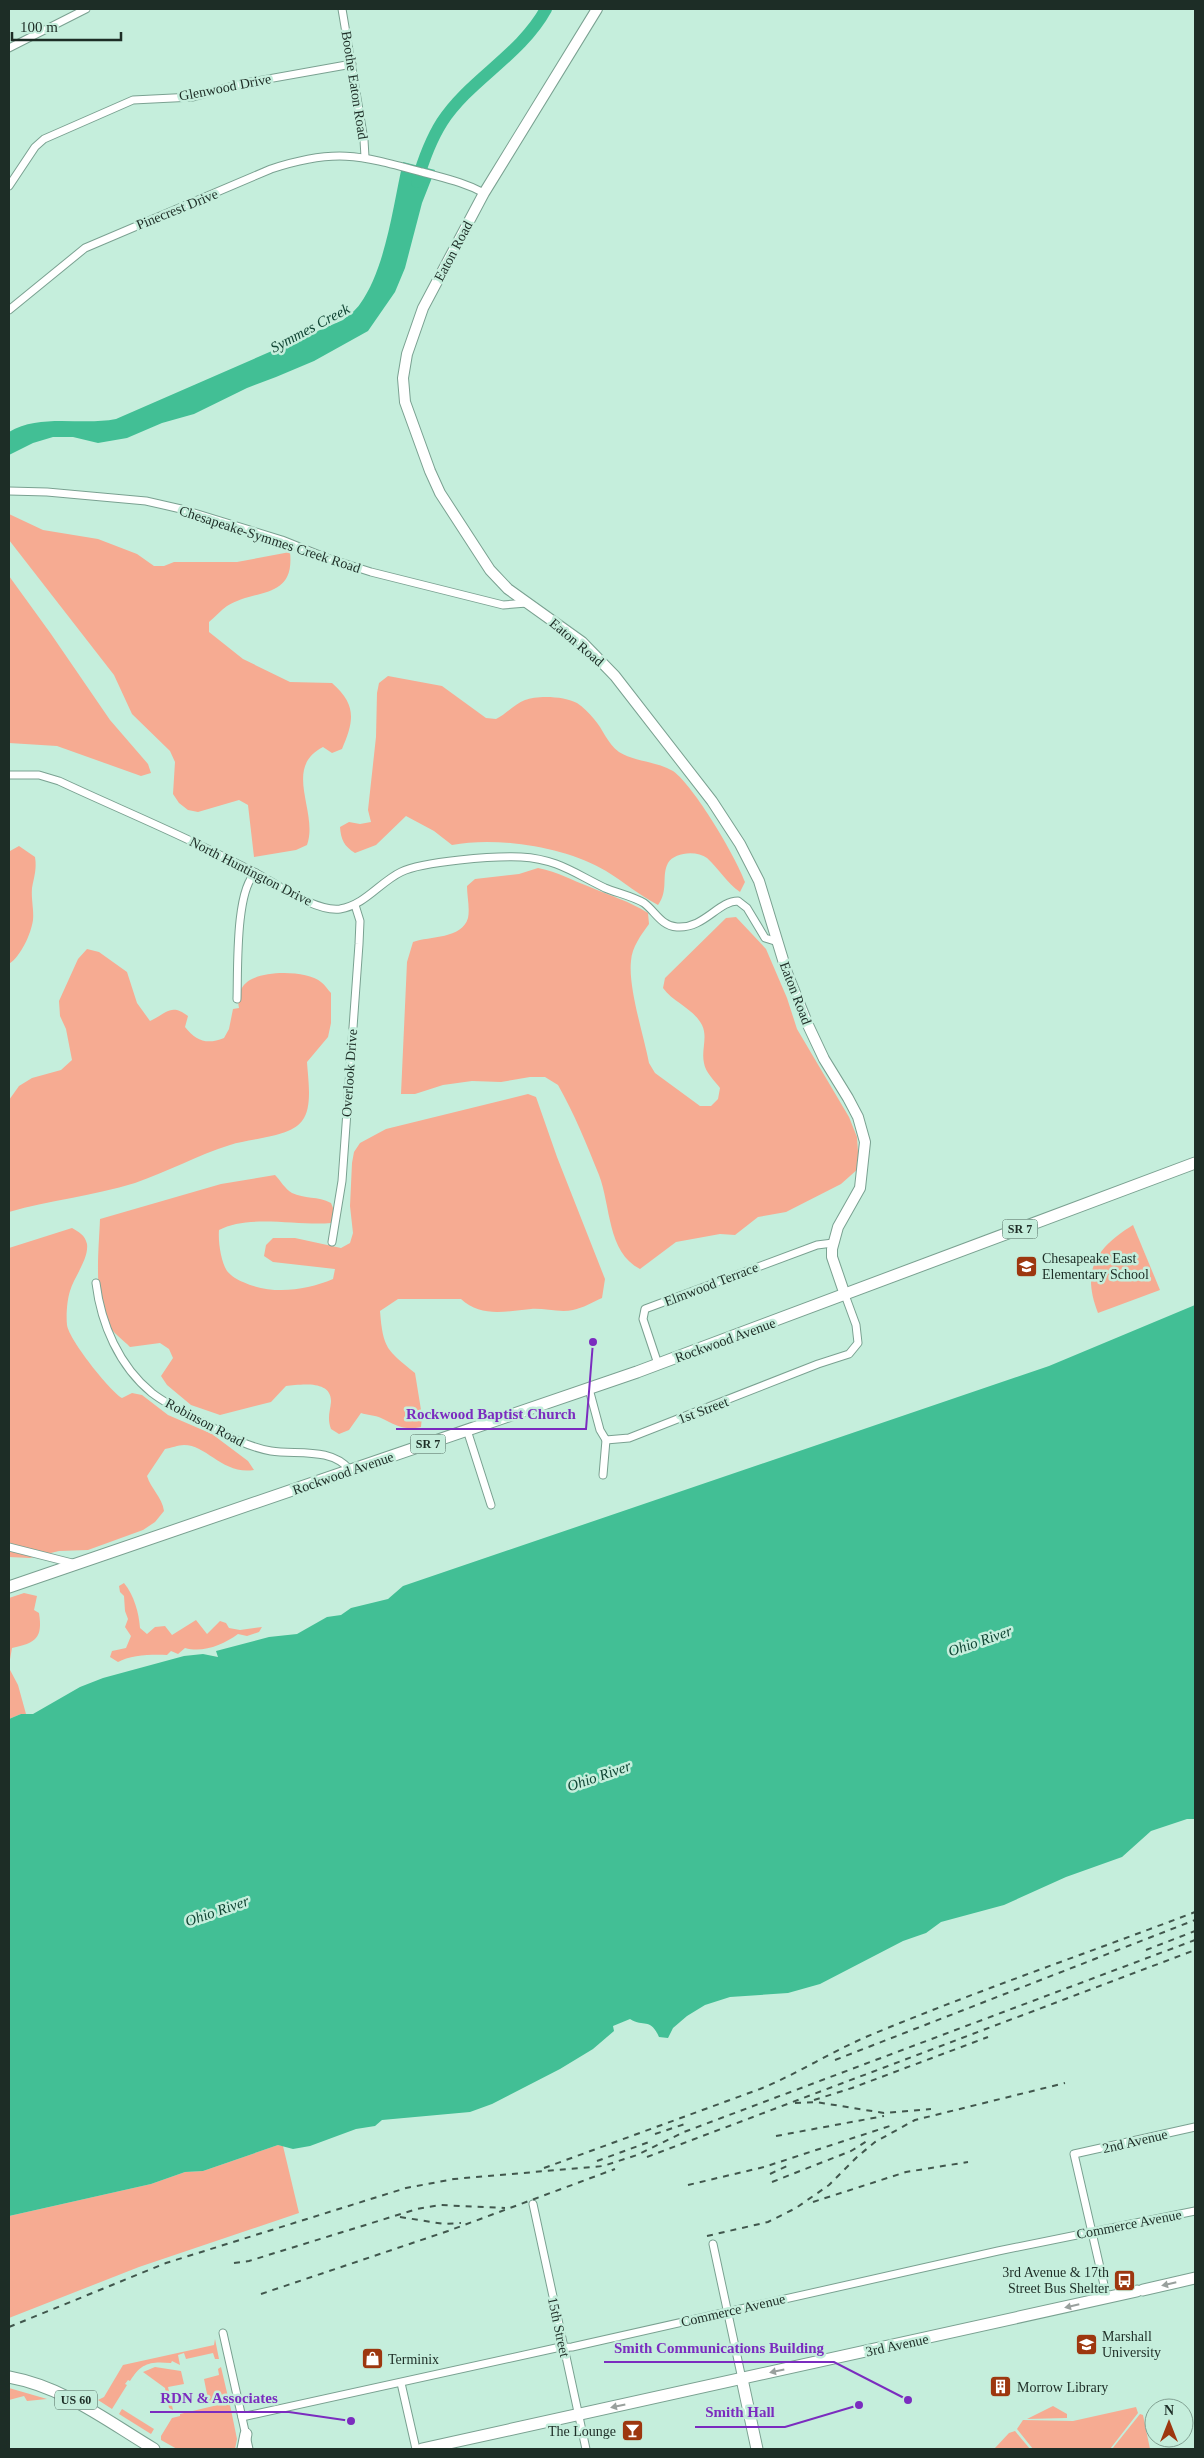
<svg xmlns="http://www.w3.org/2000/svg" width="1204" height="2458" font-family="Georgia,serif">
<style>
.green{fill:#f6ab92}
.water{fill:#42bf95}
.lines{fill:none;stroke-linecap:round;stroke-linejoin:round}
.river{stroke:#42bf95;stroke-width:12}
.street-casing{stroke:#7aa191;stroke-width:9}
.secondary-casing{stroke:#7aa191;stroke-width:12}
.primary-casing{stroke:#7aa191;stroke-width:13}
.street{stroke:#fff;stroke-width:7}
.secondary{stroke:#fff;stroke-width:10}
.primary{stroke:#fff;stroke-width:11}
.rail{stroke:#41574d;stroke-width:2;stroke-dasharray:6 6;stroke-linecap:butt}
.oneway{fill:#99a09d}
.labels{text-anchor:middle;stroke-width:5;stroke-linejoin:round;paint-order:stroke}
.shield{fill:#c5eedc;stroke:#4f675d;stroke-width:1}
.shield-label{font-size:12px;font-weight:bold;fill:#1d2d26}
.street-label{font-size:14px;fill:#1d2d26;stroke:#c5eedc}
.poi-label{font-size:14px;fill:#1d2d26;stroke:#c5eedc;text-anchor:start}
.water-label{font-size:15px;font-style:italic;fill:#124635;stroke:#c5eedc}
.leader{fill:none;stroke:#7b2cbf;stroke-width:2}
.callout-dot{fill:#7b2cbf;stroke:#c5eedc;stroke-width:2}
.callout-label{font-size:15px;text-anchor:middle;font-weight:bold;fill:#7b2cbf;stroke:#c5eedc;stroke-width:5;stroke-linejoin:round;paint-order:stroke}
</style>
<rect width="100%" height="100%" fill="#c5eedc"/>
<!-- green -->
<g class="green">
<path d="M9 514 43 530 98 539 137 554 154 566H164L174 562H237L290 552C295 600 256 588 227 606 221 610 215 617 209 622V632L243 659 290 682 332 683C357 705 354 721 342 749L332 753 323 747C282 768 319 812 307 845L296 850 254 857 248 805 239 800 198 812 188 810 179 803 173 794 175 762 170 751 132 714 114 675 9 540Z"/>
<polygon points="9,576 51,634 110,720 148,764 151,773 141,776 57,746 9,743"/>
<path d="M388 676 442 686 486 718 496 719C506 714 515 704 525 700 537 695 565 696 577 703 583 707 589 713 594 719 603 729 607 743 619 752 635 762 656 761 673 771 694 786 736 857 745 882L740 892C727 883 719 869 707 858 697 850 674 852 668 863 661 876 669 890 658 905 639 895 624 882 606 871 566 847 497 836 452 845L434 831 406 816 376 845 355 853C344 846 341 840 340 827L349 822 360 824 371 822 368 810 376 737 377 693 379 683Z"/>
<path d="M19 846 35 857C37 869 34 877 32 888 31 899 34 910 33 920 31 934 21 956 9 964V855L10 851Z"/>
<path d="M538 868C559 872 571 880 590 887 611 896 629 901 648 913L649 924C641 935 632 947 631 961 628 988 644 1036 649 1063L655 1073 700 1106H711L718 1099 720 1088C715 1081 705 1072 704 1063 701 1050 708 1037 702 1025 693 1008 674 1003 663 988L665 978 726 918 736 917 766 949 787 998 797 1029 849 1117 857 1137 859 1168 841 1184 786 1212 758 1217 735 1235 720 1234 676 1242 640 1269C607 1252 611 1206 599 1175 587 1145 574 1113 558 1085L545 1077H530L501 1082 472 1081 443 1085 415 1094H401L407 962 413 942C430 936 462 939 468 918 470 908 467 896 467 886L475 879 519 874Z"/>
<path d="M87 949 99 952 127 972 137 1003 150 1021C167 1013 171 1003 188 1016L185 1027C196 1041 207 1045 224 1038L229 1029 233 1009 239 1008 237 996C240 992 242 986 246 983 260 970 306 970 321 982 325 985 328 990 331 993V1023L328 1037 307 1062C308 1079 313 1107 302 1121 289 1138 250 1138 230 1145 198 1155 167 1172 135 1183 93 1196 50 1200 9 1212V1100L19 1086 32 1078 61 1070 72 1060 66 1029 60 1016 59 1001 78 959Z"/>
<path d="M528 1094 536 1097 557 1157 605 1279 602 1298C593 1302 583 1308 573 1310 560 1313 544 1308 531 1309 507 1311 481 1318 461 1299H398L380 1311C383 1349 387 1350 415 1373L422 1416 421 1427C404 1431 396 1425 381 1418 375 1415 367 1415 361 1413L349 1430 339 1434 331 1429C327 1418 330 1412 331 1402 332 1379 299 1385 286 1386L271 1402 220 1415 191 1405 167 1385 161 1376 173 1358 169 1349 160 1343 130 1347C123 1340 113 1333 108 1324 93 1299 99 1248 100 1219L221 1184 275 1175C280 1180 285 1189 292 1193 304 1199 318 1196 331 1203L335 1213 331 1223C298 1226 248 1214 219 1230 218 1242 221 1261 227 1271 231 1276 238 1280 243 1282 271 1295 305 1291 333 1279L335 1269 273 1262 264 1256 266 1245 273 1238H295L341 1248 350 1243 353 1233 350 1206 352 1163 354 1152 360 1143 386 1129Z"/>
<path d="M1133 1225 1160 1290 1098 1313C1081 1270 1096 1248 1133 1225Z"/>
<path d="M72 1228C79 1232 85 1235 87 1244 89 1259 74 1277 70 1291 67 1300 66 1316 67 1325 69 1340 110 1391 122 1398L132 1393 142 1395 168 1415 212 1434 248 1461 254 1470C223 1475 207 1445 184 1445 178 1445 171 1448 165 1449L147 1476C151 1489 162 1497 164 1511L155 1522 143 1530 88 1550 59 1551 30 1558 9 1557V1248Z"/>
<path d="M124 1583C134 1595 139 1613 140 1628L147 1634 155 1627 165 1626 172 1635 196 1620 207 1634 220 1621 226 1623 229 1628 240 1630 262 1627 259 1632 247 1636 238 1634C223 1645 203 1653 185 1648L178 1654 171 1651 167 1655C153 1654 130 1655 118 1662L110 1657 112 1651 126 1648 131 1636 125 1627 128 1619 125 1611 124 1596 120 1592 119 1586Z"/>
<path d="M24 1593 37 1596 34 1610 39 1613C43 1638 36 1643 12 1648L9 1665V1598Z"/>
<polygon points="9,1668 18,1685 26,1714 21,1714 9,1719"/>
<polygon points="278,2145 283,2146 299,2213 139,2267 9,2318 9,2216 151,2184 185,2172 203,2171"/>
<path d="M215 2339 219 2359H215L213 2353 186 2359 184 2353 178 2355 180 2365 172 2361 171 2363C150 2361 141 2363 130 2381L128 2380 125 2384 127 2385 112 2409 98 2400 104 2397 123 2365 214 2345Z"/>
<polygon points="155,2367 181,2371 184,2384 168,2387 173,2410 169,2408 165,2388 143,2372"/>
<polygon points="221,2367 228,2397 226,2401 209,2404 204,2379 219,2375 218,2369"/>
<polygon points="9,2388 47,2399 27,2401 24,2396 9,2400"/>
<polygon points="226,2403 230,2405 237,2439 235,2449 177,2449 161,2440 161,2436 172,2418 180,2416 180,2414"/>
<polygon points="1053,2406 1067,2414 1067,2418 1027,2419"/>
<polygon points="1136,2407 1138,2413 1110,2449 1033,2449 1017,2429 1023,2420 1073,2421"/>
<polygon points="122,2409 154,2429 151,2434 119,2414"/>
<polygon points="1140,2414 1143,2415 1150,2449 1112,2449"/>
<polygon points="1015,2431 1030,2449 995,2448 1009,2433"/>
</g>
<!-- water -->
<g class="water">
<path d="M403 162 435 170 422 203 405 268 395 292 368 331 314 361 276 377 247 388 194 414 162 423 127 438 98 443 73 437H53L33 443 9 455V432C41 413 81 426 116 419L343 320C349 315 356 310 360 304 386 268 393 205 403 162Z"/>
<path d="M1195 1305V1819H1187L1151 1831 1122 1857 1066 1877 1004 1905 941 1922 926 1933 903 1941 820 1984 788 1993 730 1997 705 2005 687 2016 673 2028 668 2038 659 2037C650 2017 645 2028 630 2019L613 2026 614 2031 593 2049 560 2069 492 2104 470 2112 382 2120 375 2126 356 2129 310 2146 293 2149 278 2145 203 2171 185 2172 151 2184 9 2216V1719L21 1714H33L80 1687 103 1678 184 1656 203 1654 218 1657 216 1651 269 1637 297 1634 327 1617 341 1615 351 1608 388 1599 403 1586 1049 1366Z"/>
</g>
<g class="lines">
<!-- river -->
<path class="river" d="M417 182C423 161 430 141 442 122 470 79 520 56 546 9"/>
<defs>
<g id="street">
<polyline points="342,9 364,140 365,157"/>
<polyline points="9,48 86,9"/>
<polyline points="9,186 35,147 44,139 133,100 193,97 240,84 352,64"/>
<path d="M9 310 85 248 271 169C335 148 359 155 422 172 443 178 464 182 484 193"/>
<polyline points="9,491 47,492 146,501 181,509 282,540 327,558 371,572 503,605 527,603"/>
<path d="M9 775H39L59 781C104 802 149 821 193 842 214 852 234 862 254 872 277 884 315 912 340 909 365 905 380 882 401 872 423 861 495 856 521 857 557 859 574 873 605 888 617 893 632 896 644 903 655 911 661 926 677 927 704 929 718 901 738 901L747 908 765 938 778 942"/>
<path d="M237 999C238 973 235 888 256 873"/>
<polyline points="332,1242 342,1181 359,944 360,921 355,905"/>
<path d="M96 1283C101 1324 119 1366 152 1393 169 1406 189 1415 208 1425 228 1436 248 1447 271 1451 297 1455 331 1447 350 1470"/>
<polyline points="658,1364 643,1319 645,1309 817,1245 833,1243"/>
<polyline points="589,1389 600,1430 606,1440 629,1438 818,1364 849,1354 858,1343 856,1325 845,1295"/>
<polyline points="467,1430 491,1505"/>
<polyline points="603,1475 606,1440"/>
<polyline points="9,1547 76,1564"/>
<polyline points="533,2204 586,2449"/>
<polyline points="713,2244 742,2379"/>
<polyline points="1107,2298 1074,2154 1195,2127"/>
<polyline points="223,2333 249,2449"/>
<polyline points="401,2383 416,2449"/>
<polyline points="242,2417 556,2348 572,2347 998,2251 1195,2211"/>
</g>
<polyline id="secondary" points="597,9 484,193 423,308 407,354 403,378 405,402 430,471 440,493 490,570 508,589 582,642 615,676 712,801 740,844 759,881 787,973 808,1025 824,1059 848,1098 858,1117 865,1142 860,1188 838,1227 832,1249 832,1257 845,1295"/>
<g id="primary">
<polyline points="9,1587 637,1372 1195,1163"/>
<polyline points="1143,2290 1195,2278"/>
<path d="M9 2377C64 2387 107 2421 154 2449"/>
<polyline points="742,2379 757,2449"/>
<polyline points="243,2449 246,2434"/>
<polyline points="422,2449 1137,2291"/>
</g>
</defs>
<!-- street casing -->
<use href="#street" class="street-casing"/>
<!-- secondary casing -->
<use href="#secondary" class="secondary-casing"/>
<!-- primary casing -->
<use href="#primary" class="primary-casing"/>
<!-- street -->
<use href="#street" class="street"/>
<!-- secondary -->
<use href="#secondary" class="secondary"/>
<!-- primary -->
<use href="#primary" class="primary"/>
<!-- rail -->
<g class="rail">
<polyline points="1146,1950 1195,1931"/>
<polyline points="835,2060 1195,1920"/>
<polyline points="814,2100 852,2088 988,2037"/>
<polyline points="795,2103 816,2102 884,2113 931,2109"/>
<polyline points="655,2134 688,2123"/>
<polyline points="776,2136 884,2116"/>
<polyline points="647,2157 1195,1950"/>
<polyline points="597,2161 649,2142"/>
<path d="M544 2168 760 2089C799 2073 834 2050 873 2034 979 1990 1088 1953 1195 1912"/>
<polyline points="770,2174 789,2165"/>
<polyline points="772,2182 851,2151 867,2141"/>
<polyline points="688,2185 764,2167 893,2125"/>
<polyline points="813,2202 906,2172 968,2162"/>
<polyline points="400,2217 444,2224 461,2223"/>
<polyline points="707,2236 768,2222 796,2208 829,2185 857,2157 875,2142 915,2120 1065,2083"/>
<polyline points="234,2263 249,2261 417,2209 440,2205 505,2208"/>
<polyline points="261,2294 448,2231 615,2169"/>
<polyline points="9,2327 166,2263 406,2188 454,2179 603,2166 637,2155 684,2132 1195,1940"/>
</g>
</g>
<!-- one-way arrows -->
<defs><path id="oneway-solid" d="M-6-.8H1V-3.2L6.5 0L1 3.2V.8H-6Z" transform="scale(1.25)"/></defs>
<g class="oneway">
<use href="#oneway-solid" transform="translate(1169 2284) rotate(167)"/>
<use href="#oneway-solid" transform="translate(1072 2306) rotate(167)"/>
<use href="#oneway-solid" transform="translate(777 2371) rotate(168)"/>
<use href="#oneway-solid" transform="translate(618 2406) rotate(168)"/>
</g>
<!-- icons -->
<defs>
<symbol id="school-square" viewBox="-11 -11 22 22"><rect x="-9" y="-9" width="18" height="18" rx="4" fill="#9d370f" stroke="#c5eedc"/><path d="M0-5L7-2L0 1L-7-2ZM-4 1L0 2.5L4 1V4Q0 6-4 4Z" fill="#fff"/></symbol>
<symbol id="bus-square" viewBox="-11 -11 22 22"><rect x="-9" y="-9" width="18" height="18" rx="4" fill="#9d370f" stroke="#c5eedc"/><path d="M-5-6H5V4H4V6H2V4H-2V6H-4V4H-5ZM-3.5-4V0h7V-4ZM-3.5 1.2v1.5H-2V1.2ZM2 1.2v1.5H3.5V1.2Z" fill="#fff"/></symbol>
<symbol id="university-square" viewBox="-11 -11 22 22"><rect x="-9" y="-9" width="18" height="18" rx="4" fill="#9d370f" stroke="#c5eedc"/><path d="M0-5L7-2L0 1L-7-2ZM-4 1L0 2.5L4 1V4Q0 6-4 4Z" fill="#fff"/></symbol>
<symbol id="shop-square" viewBox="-11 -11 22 22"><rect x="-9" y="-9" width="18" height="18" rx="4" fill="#9d370f" stroke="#c5eedc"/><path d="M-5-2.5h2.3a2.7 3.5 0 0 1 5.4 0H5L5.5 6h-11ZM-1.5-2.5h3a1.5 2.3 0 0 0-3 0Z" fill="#fff"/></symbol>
<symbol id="building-square" viewBox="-11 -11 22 22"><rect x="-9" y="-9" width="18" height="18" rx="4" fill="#9d370f" stroke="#c5eedc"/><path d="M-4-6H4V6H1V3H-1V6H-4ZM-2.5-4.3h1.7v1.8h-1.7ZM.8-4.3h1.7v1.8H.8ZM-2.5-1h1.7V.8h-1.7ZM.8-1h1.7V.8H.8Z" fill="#fff"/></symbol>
<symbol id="bar-square" viewBox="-11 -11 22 22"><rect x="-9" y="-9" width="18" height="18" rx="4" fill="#9d370f" stroke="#c5eedc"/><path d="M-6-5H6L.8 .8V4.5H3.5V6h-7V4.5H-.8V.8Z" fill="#fff"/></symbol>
</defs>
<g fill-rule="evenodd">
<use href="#school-square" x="1014" y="1254" width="25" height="25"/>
<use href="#bus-square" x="1112" y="2268" width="25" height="25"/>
<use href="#university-square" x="1074" y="2332" width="25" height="25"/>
<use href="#shop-square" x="360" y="2346" width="25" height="25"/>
<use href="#building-square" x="988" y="2374" width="25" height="25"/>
<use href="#bar-square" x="620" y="2418" width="25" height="25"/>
</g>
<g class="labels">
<!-- shield labels -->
<g class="shield">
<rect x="1002.5" y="1219.5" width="35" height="19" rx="4"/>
<rect x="410.5" y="1434.5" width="35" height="19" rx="4"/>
<rect x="55" y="2390.5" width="42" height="19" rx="4"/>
</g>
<g class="shield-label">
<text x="1020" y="1233">SR 7</text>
<text x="428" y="1448">SR 7</text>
<text x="76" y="2404">US 60</text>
</g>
<!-- street labels -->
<g class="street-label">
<text transform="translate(355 85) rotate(81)" y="5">Boothe Eaton Road</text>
<text transform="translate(225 87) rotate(-11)" y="5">Glenwood Drive</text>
<text transform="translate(177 209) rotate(-22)" y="5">Pinecrest Drive</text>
<text transform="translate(453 251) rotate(-62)" y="5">Eaton Road</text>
<text transform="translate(270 539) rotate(18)" y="5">Chesapeake-Symmes Creek Road</text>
<text transform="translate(577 642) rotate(40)" y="5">Eaton Road</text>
<text transform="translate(251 871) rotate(27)" y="5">North Huntington Drive</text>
<text transform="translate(796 993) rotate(69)" y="5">Eaton Road</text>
<text transform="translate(349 1073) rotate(-86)" y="5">Overlook Drive</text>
<text transform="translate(711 1284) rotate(-21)" y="5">Elmwood Terrace</text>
<text transform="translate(725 1340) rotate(-20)" y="5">Rockwood Avenue</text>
<text transform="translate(703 1410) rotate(-21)" y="5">1st Street</text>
<text transform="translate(205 1422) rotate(28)" y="5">Robinson Road</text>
<text transform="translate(343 1473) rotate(-19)" y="5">Rockwood Avenue</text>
<text transform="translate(1135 2141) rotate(-13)" y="5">2nd Avenue</text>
<text transform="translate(1129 2224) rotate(-11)" y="5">Commerce Avenue</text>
<text transform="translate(733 2310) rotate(-13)" y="5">Commerce Avenue</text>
<text transform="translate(559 2327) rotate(78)" y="5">15th Street</text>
<text transform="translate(897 2345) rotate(-12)" y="5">3rd Avenue</text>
</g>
<!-- poi labels -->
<g class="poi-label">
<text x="1042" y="1263">Chesapeake East<tspan x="1042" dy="16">Elementary School</tspan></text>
<text x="1109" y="2277" text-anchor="end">3rd Avenue &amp; 17th<tspan x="1109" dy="16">Street Bus Shelter</tspan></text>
<text x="1102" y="2341">Marshall<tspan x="1102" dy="16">University</tspan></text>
<text x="388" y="2364">Terminix</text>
<text x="1017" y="2392">Morrow Library</text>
<text x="616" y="2436" text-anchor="end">The Lounge</text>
</g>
<!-- water labels -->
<g class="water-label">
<text transform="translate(310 328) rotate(-28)" y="5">Symmes Creek</text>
<text transform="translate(980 1641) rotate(-19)" y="5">Ohio River</text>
<text transform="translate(599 1776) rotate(-19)" y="5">Ohio River</text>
<text transform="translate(217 1911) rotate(-19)" y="5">Ohio River</text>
</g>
</g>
<!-- callouts -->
<path class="leader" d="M593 1342L586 1429H396M908 2400L834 2362H604M351 2421L289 2412H150M859 2405L785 2427H695"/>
<g class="callout-dot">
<circle cx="593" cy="1342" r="5"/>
<circle cx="908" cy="2400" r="5"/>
<circle cx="351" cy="2421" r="5"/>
<circle cx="859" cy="2405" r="5"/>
</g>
<g class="callout-label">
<text x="491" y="1419">Rockwood Baptist Church</text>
<text x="719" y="2353">Smith Communications Building</text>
<text x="219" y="2403">RDN &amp; Associates</text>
<text x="740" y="2417">Smith Hall</text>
</g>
<!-- border -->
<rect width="1204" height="2458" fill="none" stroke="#1d2d26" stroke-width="20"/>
<!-- north arrow -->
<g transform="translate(1169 2423)"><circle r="24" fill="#c5eedc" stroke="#82a193"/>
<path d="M0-4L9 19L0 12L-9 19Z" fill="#9d370f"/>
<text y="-8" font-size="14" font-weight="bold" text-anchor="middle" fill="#1d2d26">N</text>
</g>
<!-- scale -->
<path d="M12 32v8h109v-8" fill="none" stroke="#1d2d26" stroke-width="2.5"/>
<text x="20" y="32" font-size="15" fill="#1d2d26" stroke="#c5eedc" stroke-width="4" paint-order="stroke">100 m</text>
</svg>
